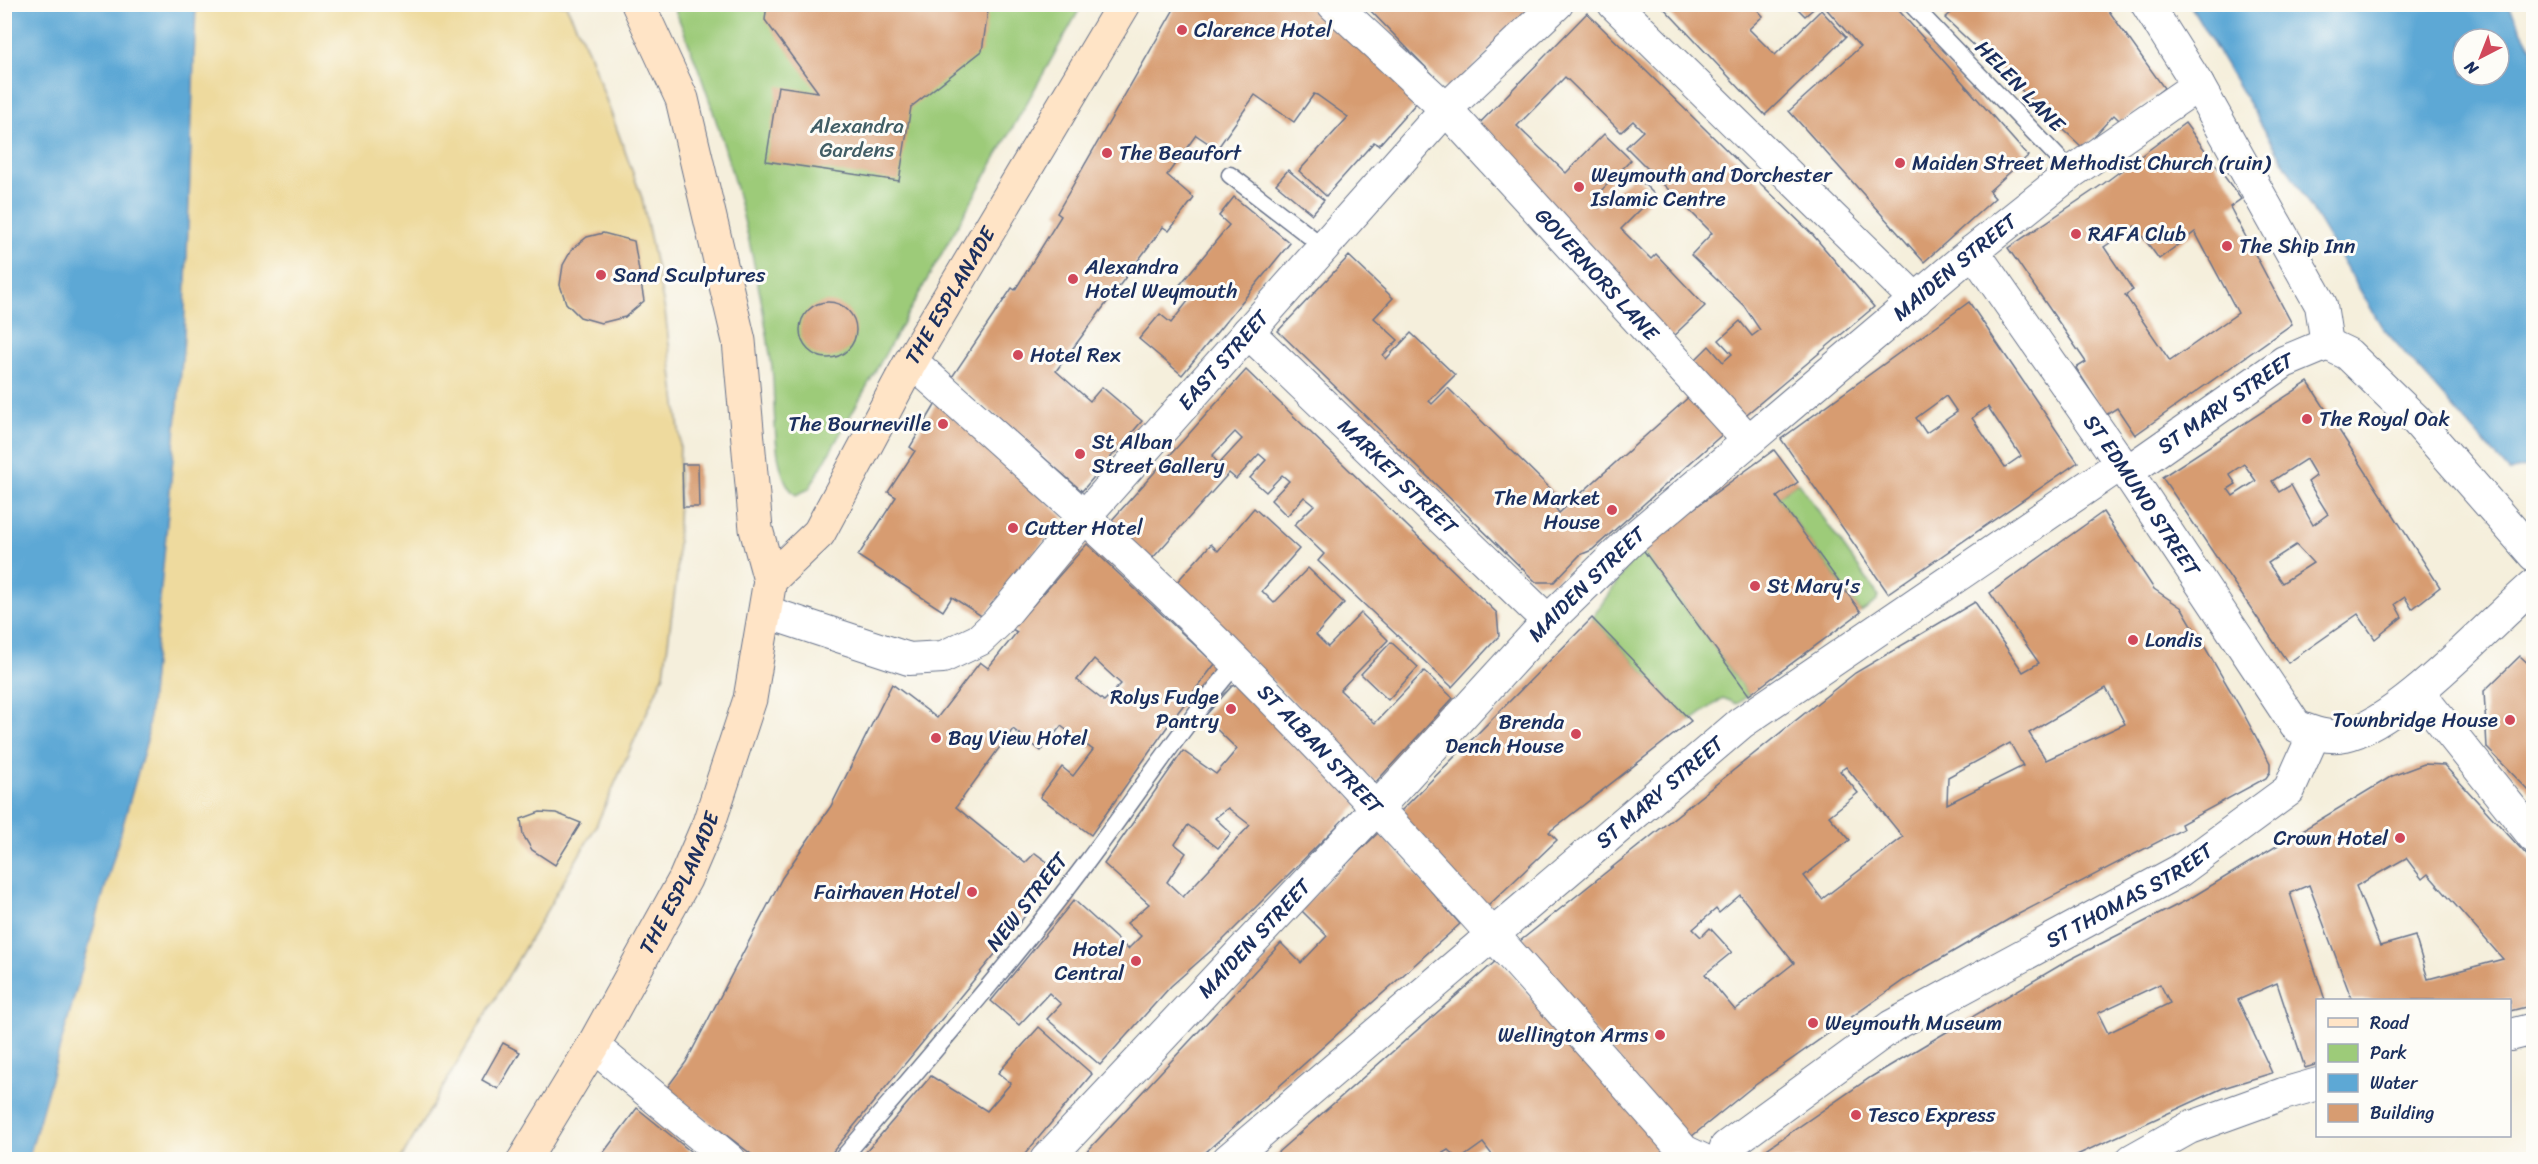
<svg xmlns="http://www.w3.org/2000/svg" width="2538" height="1164" font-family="Sriracha,sans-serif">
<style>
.green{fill:#9dcb79;stroke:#5c7d6c;stroke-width:1.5}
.sand{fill:#eeda9e;stroke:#84847e;stroke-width:1.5}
.water{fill:#5da8d5;stroke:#3c6c9a;stroke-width:1.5;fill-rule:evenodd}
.building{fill:#d79c71;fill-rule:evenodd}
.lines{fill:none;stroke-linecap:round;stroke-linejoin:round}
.lane-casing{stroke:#67728a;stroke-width:19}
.street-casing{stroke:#67728a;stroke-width:34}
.secondary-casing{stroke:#67728a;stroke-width:35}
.lane{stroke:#fff;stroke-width:16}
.street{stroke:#fff;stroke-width:32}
.secondary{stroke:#ffe4c6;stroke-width:33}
.poi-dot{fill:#d1495b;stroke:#fdfcf7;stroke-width:2}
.labels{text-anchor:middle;stroke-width:6;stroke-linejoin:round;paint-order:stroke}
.poi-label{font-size:21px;fill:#1b2f5e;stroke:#fdfcf7;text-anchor:start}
.street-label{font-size:21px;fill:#1b2f5e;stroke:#fdfcf7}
.park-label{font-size:21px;fill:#425e66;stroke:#fdfcf7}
</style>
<rect width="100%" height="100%" fill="#fdfcf7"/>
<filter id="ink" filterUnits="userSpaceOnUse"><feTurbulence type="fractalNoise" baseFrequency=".0167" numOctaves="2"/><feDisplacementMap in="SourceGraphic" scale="12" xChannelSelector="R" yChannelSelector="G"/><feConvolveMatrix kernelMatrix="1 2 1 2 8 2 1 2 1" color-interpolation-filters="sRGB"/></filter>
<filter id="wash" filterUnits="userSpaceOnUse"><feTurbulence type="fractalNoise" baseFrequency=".008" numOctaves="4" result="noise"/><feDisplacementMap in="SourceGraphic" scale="24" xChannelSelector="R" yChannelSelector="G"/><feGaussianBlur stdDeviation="1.35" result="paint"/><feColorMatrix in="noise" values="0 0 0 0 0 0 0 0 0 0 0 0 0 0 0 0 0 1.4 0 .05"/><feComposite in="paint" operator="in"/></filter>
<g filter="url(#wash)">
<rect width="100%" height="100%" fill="#f5efdc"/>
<!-- green -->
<g class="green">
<path d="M673 5H1082L809 489 796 495C770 476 776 400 772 368 755 244 722 120 673 5Z"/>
<polygon points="1798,482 1878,595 1877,601 1861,612 1777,497"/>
<polygon points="1641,547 1749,695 1737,704 1723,698 1691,721 1592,618"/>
</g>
<!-- sand -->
<polygon class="sand" points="5,5 566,5 588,50 642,198 665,311 680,438 677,574 664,674 595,828 401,1159 5,1160"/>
<!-- water -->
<g class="water">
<polygon points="5,4 196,5 184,339 147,740 28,1160 4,1159"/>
<path d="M2190 5H2508L2533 50V464L2510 472 2382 327ZM2463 39H2499V75H2463Z"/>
</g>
<g id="blocks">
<!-- building -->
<g class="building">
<polygon points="767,4 989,4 982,51 911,107 899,181 766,161 778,86 818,92 765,20"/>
<polygon points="1177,4 1318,4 1418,101 1379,145 1374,142 1326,196 1299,171 1348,117 1317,95 1314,94 1294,122 1255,95 1217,149 1196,135 1167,175 1194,198 1169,231 1163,227 1056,371 1090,401 1102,387 1142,421 1082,491 952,377 1012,288 1015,290 1061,216 1057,213"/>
<polygon points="1364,4 1537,4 1449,91"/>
<polygon points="1660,4 1752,4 1763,16 1749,29 1775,55 1821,10 1846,37 1765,115"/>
<polygon points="1822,4 1893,4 2028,156 1989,191 1995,198 1924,262 1789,111 1860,47"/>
<polygon points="1962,4 2104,4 2164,88 2121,122 2114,115 2083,148 1945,18"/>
<polygon points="1794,5 1818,5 1805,16"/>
<polygon points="1587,13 1813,235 1874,307 1742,418 1690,365 1709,346 1723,362 1732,354 1719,340 1740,321 1752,336 1760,330 1744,306 1691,255 1712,233 1626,147 1643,131 1633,121 1621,132 1565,77 1517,126 1566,173 1604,134 1631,160 1592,200 1599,208 1634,174 1655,195 1621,229 1651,259 1656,254 1705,306 1669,340 1470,133"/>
<path d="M2185 123 2241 199 2230 207 2292 324 2135 435 2117 408 2106 415 2076 368 2086 362 2008 248 2103 184ZM2135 226 2159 259 2195 232 2238 313 2170 361 2125 295 2133 290 2104 247Z"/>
<polygon points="1288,170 1324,200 1312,214 1276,184"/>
<polygon points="1234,197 1290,243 1182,375 1139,339 1160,314 1171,323 1192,296 1179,286 1229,225 1219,216"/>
<polygon points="603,233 634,241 644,301 625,317 601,323 580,317 566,303 560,285 563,265 572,249 587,237"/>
<polygon points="1349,256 1393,298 1374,318 1398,340 1383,355 1386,359 1411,333 1455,375 1429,401 1432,404 1448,388 1562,500 1555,507 1559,513 1691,395 1725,432 1592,550 1580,555 1554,582 1536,582 1278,331"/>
<circle cx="828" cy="330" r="28"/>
<path d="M1969 302 2078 462 1888 593 1781 439ZM1946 396 1957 412 1926 433 1916 418ZM1988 407 2021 456 2005 467 1972 418Z"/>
<path d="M1246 370 1497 613 1499 636 1452 687 1318 561 1324 554 1294 525 1314 505 1304 497 1287 516 1271 500 1289 481 1282 475 1266 492 1250 478 1266 460 1259 454 1236 479 1229 473 1151 560 1111 521ZM1235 432 1242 439 1219 464 1212 456Z"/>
<path d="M2308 382 2440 587 2412 609 2405 597 2395 604 2402 617 2375 639 2358 614 2288 663 2162 477ZM2306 459 2316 476 2308 482 2328 514 2313 525 2291 485 2279 492 2272 481ZM2244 464 2256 481 2233 496 2228 489 2236 484 2229 474ZM2296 545 2313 563 2282 583 2268 563Z"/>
<polygon points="937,402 1063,517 983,617 952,597 943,611 858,556 896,497 888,492 915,451 910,447"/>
<polygon points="1774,450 1798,482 1777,497 1861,612 1749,695 1641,547"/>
<polygon points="682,464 698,464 699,507 683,507"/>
<polygon points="1254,508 1299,549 1262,591 1274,603 1308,568 1344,603 1316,635 1328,647 1361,613 1388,640 1340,690 1375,723 1424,671 1453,698 1375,783 1175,584 1211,544 1218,551"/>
<path d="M2103 512 2154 589 2182 608 2240 707 2270 763V772L2266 778 2181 824 2183 829 2011 918 1904 980 1751 1088 1686 1141 1520 941 1855 673 1975 602 2023 672 2039 663 1990 593ZM2106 688 2125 724 2046 760 2029 733ZM2010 743 2023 766 1947 804 1948 777ZM1846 767 1903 837 1822 899 1804 876 1850 840 1829 816 1858 793 1840 771ZM1740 895 1794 963 1735 1010 1705 974 1732 952 1710 928 1701 937 1693 929 1716 909 1719 913Z"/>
<path d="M1087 544 1215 664 1172 720 1091 835 1040 797 1062 767 1073 776 1093 750 1061 726 1041 751 1013 729 956 807 1025 863 1035 853 1058 870 1014 931 826 1160H759L666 1089 686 1062 782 878 831 806 892 684 937 718 980 662 988 668 1017 632 1012 629ZM1094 659 1121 684 1104 701 1077 680Z"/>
<polygon points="1592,618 1691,721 1549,832 1557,840 1488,906 1478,904 1395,817"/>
<polygon points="1391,642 1418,667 1388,700 1361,674"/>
<polygon points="2520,656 2534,669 2534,796 2487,748 2484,691"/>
<path d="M1237 685 1359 804 1222 941 1171 986 1100 1065 1047 1019 1061 1004 1049 993 1019 1025 991 1001 1074 900 1128 949 1141 936 1127 923 1149 904 1104 864 1183 751 1216 774 1237 749 1204 717 1232 686ZM1228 808 1250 825 1183 897 1167 882 1186 853 1175 844 1188 825 1218 848 1231 833 1215 818Z"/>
<path d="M2424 764 2444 765 2534 863V1005L2510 1011V1000H2352L2309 885 2290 893 2325 1000H2318V1064L2305 1068 2277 983 2238 1000 2272 1073 2223 1088 2066 1160H1760L1761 1153 1871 1077 1933 1040 2069 960 2189 899 2392 776ZM2406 858 2422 879 2428 874 2503 959 2428 979 2415 936 2380 946 2356 886ZM2160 984 2170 1003 2108 1033 2098 1013Z"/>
<polygon points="540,812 556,813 581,823 555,865 532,850 523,835 521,819"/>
<polygon points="1379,832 1460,924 1197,1160 1079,1160 1281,943 1301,963 1327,936 1300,909"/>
<polygon points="1497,960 1668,1152 1658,1160 1496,1160 1483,1143 1459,1160 1448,1150 1431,1160 1269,1160"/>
<polygon points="1039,1027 1092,1074 1020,1160 859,1160 931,1076 987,1111 1011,1083 998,1073"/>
<polygon points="503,1043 520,1052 498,1089 482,1080"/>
<polygon points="637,1108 701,1160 598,1160"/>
</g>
</g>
</g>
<g filter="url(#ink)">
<use href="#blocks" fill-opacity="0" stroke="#67728a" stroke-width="1.5"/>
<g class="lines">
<defs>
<g id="lane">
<polyline points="1911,4 2072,172"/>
<polyline points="1230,175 1325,248"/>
<path d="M841 1160C924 1062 1010 965 1087 862 1137 796 1182 726 1237 663"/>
</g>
<g id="street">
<path id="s1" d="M1333 4 1446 109 1748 440"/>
<polyline points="1614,4 1916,300"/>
<polyline points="2147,4 2198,85 2321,305 2327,344"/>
<path id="s2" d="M1973 251 2127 472 2296 726C2311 732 2328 739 2345 735 2397 725 2490 623 2534 585"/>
<path id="s3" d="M1248 332 1548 621"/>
<polyline points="2327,344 2348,354 2416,420 2534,555"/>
<path id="s4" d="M911 361C1022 460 1133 558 1237 663 1393 820 1539 985 1684 1151L1703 1160"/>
<path id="s5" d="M2127 472 2284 362 2327 344"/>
<path id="s6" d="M766 612 909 659 943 657 979 640 997 623 1085 516 1446 109 1557 4"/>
<polyline points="2418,692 2534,837"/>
<polyline points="2510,1035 2534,1029"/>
<polyline points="593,1046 730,1160"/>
<path id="s7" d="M1046 1160 1376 809 1548 621 1629 542 1973 251 2072 172 2198 85"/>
<path id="s8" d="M1228 1160 1741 723 2121 464"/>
<path id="s9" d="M1722 1160 1726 1147 1892 1026 2179 871 2289 790 2314 734"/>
<polyline points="2132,1160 2189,1128 2283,1094 2318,1084"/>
</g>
<g id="secondary">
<path id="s10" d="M770 580 819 533 911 361 1124 4"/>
<path id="s11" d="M524 1160 593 1046 685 879 709 823 750 699 770 580 756 529 739 341 682 99 638 4"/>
</g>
</defs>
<!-- lane casing -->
<use href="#lane" class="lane-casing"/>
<!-- street casing -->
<use href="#street" class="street-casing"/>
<!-- secondary casing -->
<use href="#secondary" class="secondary-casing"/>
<!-- lane -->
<use href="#lane" class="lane"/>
<!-- street -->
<use href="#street" class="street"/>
<!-- secondary -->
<use href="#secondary" class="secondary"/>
</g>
</g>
<!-- markers -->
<g class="poi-dot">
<circle cx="1182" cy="30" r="6"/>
<circle cx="1107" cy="153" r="6"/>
<circle cx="1900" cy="163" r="6"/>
<circle cx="1579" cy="187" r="6"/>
<circle cx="2076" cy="234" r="6"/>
<circle cx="2227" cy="246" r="6"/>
<circle cx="601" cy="275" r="6"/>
<circle cx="1073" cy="279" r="6"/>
<circle cx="1018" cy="355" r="6"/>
<circle cx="2307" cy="419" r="6"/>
<circle cx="943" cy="424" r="6"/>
<circle cx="1080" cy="454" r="6"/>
<circle cx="1612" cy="510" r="6"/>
<circle cx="1013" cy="528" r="6"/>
<circle cx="1755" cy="586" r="6"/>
<circle cx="2133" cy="640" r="6"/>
<circle cx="1231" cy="709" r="6"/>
<circle cx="2510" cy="720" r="6"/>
<circle cx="1576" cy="734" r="6"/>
<circle cx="936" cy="738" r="6"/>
<circle cx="2400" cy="838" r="6"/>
<circle cx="972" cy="892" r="6"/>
<circle cx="1136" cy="961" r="6"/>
<circle cx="1813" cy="1023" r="6"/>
<circle cx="1660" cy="1035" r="6"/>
<circle cx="1856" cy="1115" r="6"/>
</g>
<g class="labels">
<!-- poi labels -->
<g class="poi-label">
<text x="1194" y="37">Clarence Hotel</text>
<text x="1119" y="160">The Beaufort</text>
<text x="1912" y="170">Maiden Street Methodist Church (ruin)</text>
<text x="1591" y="182">Weymouth and Dorchester<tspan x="1591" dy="24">Islamic Centre</tspan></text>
<text x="2088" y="241">RAFA Club</text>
<text x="2239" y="253">The Ship Inn</text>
<text x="1085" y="274">Alexandra<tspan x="1085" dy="24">Hotel Weymouth</tspan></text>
<text x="613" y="282">Sand Sculptures</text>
<text x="1030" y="362">Hotel Rex</text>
<text x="2319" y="426">The Royal Oak</text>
<text x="931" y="431" text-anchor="end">The Bourneville</text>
<text x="1092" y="449">St Alban<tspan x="1092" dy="24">Street Gallery</tspan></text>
<text x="1600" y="505" text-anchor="end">The Market<tspan x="1600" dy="24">House</tspan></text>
<text x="1025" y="535">Cutter Hotel</text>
<text x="1767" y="593">St Mary's</text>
<text x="2145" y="647">Londis</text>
<text x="1219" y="704" text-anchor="end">Rolys Fudge<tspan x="1219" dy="24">Pantry</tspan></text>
<text x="2498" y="727" text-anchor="end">Townbridge House</text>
<text x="1564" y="729" text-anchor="end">Brenda<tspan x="1564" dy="24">Dench House</tspan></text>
<text x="948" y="745">Bay View Hotel</text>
<text x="2388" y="845" text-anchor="end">Crown Hotel</text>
<text x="960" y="899" text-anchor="end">Fairhaven Hotel</text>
<text x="1124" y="956" text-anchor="end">Hotel<tspan x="1124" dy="24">Central</tspan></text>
<text x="1825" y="1030">Weymouth Museum</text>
<text x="1648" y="1042" text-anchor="end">Wellington Arms</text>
<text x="1868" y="1122">Tesco Express</text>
</g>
<!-- street labels -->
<g class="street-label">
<text transform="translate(2020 86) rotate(46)" y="7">HELEN LANE</text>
<text dy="7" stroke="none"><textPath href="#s7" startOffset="1276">MAIDEN STREET</textPath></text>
<text dy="7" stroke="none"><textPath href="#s1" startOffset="378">GOVERNORS LANE</textPath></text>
<text dy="7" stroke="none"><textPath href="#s10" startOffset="339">THE ESPLANADE</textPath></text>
<text dy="7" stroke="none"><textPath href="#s6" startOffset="596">EAST STREET</textPath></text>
<text dy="7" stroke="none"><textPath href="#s5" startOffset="120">ST MARY STREET</textPath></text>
<text dy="7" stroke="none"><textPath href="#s3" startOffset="208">MARKET STREET</textPath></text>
<text dy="7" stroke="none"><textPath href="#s2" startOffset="297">ST EDMUND STREET</textPath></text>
<text dy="7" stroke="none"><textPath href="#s7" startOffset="790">MAIDEN STREET</textPath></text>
<text dy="7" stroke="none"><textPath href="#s4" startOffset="564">ST ALBAN STREET</textPath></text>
<text dy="7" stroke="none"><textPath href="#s8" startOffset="567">ST MARY STREET</textPath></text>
<text dy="7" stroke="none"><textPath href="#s11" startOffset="318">THE ESPLANADE</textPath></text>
<text dy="7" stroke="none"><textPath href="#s9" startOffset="490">ST THOMAS STREET</textPath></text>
<text transform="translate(1027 902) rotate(-52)" y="7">NEW STREET</text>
<text dy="7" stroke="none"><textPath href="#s7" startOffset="304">MAIDEN STREET</textPath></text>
</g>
<!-- park labels -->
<g class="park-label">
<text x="857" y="133">Alexandra<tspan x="857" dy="24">Gardens</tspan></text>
</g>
</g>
<!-- margin -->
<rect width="2538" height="1164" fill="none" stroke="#fdfcf7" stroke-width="24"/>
<!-- legend -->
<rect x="2316" y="999" width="195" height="138" fill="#fdfcf7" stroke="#a3aaba" stroke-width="1.5"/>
<rect x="2328" y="1018" width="30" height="9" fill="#ffe4c6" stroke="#a3aaba" stroke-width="1.5"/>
<text x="2370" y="1029" font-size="18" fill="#1b2f5e">Road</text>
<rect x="2328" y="1044" width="30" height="18" fill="#9dcb79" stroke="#a3aaba" stroke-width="1.5"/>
<text x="2370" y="1059" font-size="18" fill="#1b2f5e">Park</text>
<rect x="2328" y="1074" width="30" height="18" fill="#5da8d5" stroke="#a3aaba" stroke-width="1.5"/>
<text x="2370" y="1089" font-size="18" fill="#1b2f5e">Water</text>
<rect x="2328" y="1104" width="30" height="18" fill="#d79c71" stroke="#a3aaba" stroke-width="1.5"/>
<text x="2370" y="1119" font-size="18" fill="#1b2f5e">Building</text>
<!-- north arrow -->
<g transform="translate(2481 57) rotate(222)"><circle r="28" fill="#fdfcf7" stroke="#a3aaba" stroke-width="1.5"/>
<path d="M0-4.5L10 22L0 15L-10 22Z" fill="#d1495b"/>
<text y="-9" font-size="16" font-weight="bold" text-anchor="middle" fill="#1b2f5e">N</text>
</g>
</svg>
